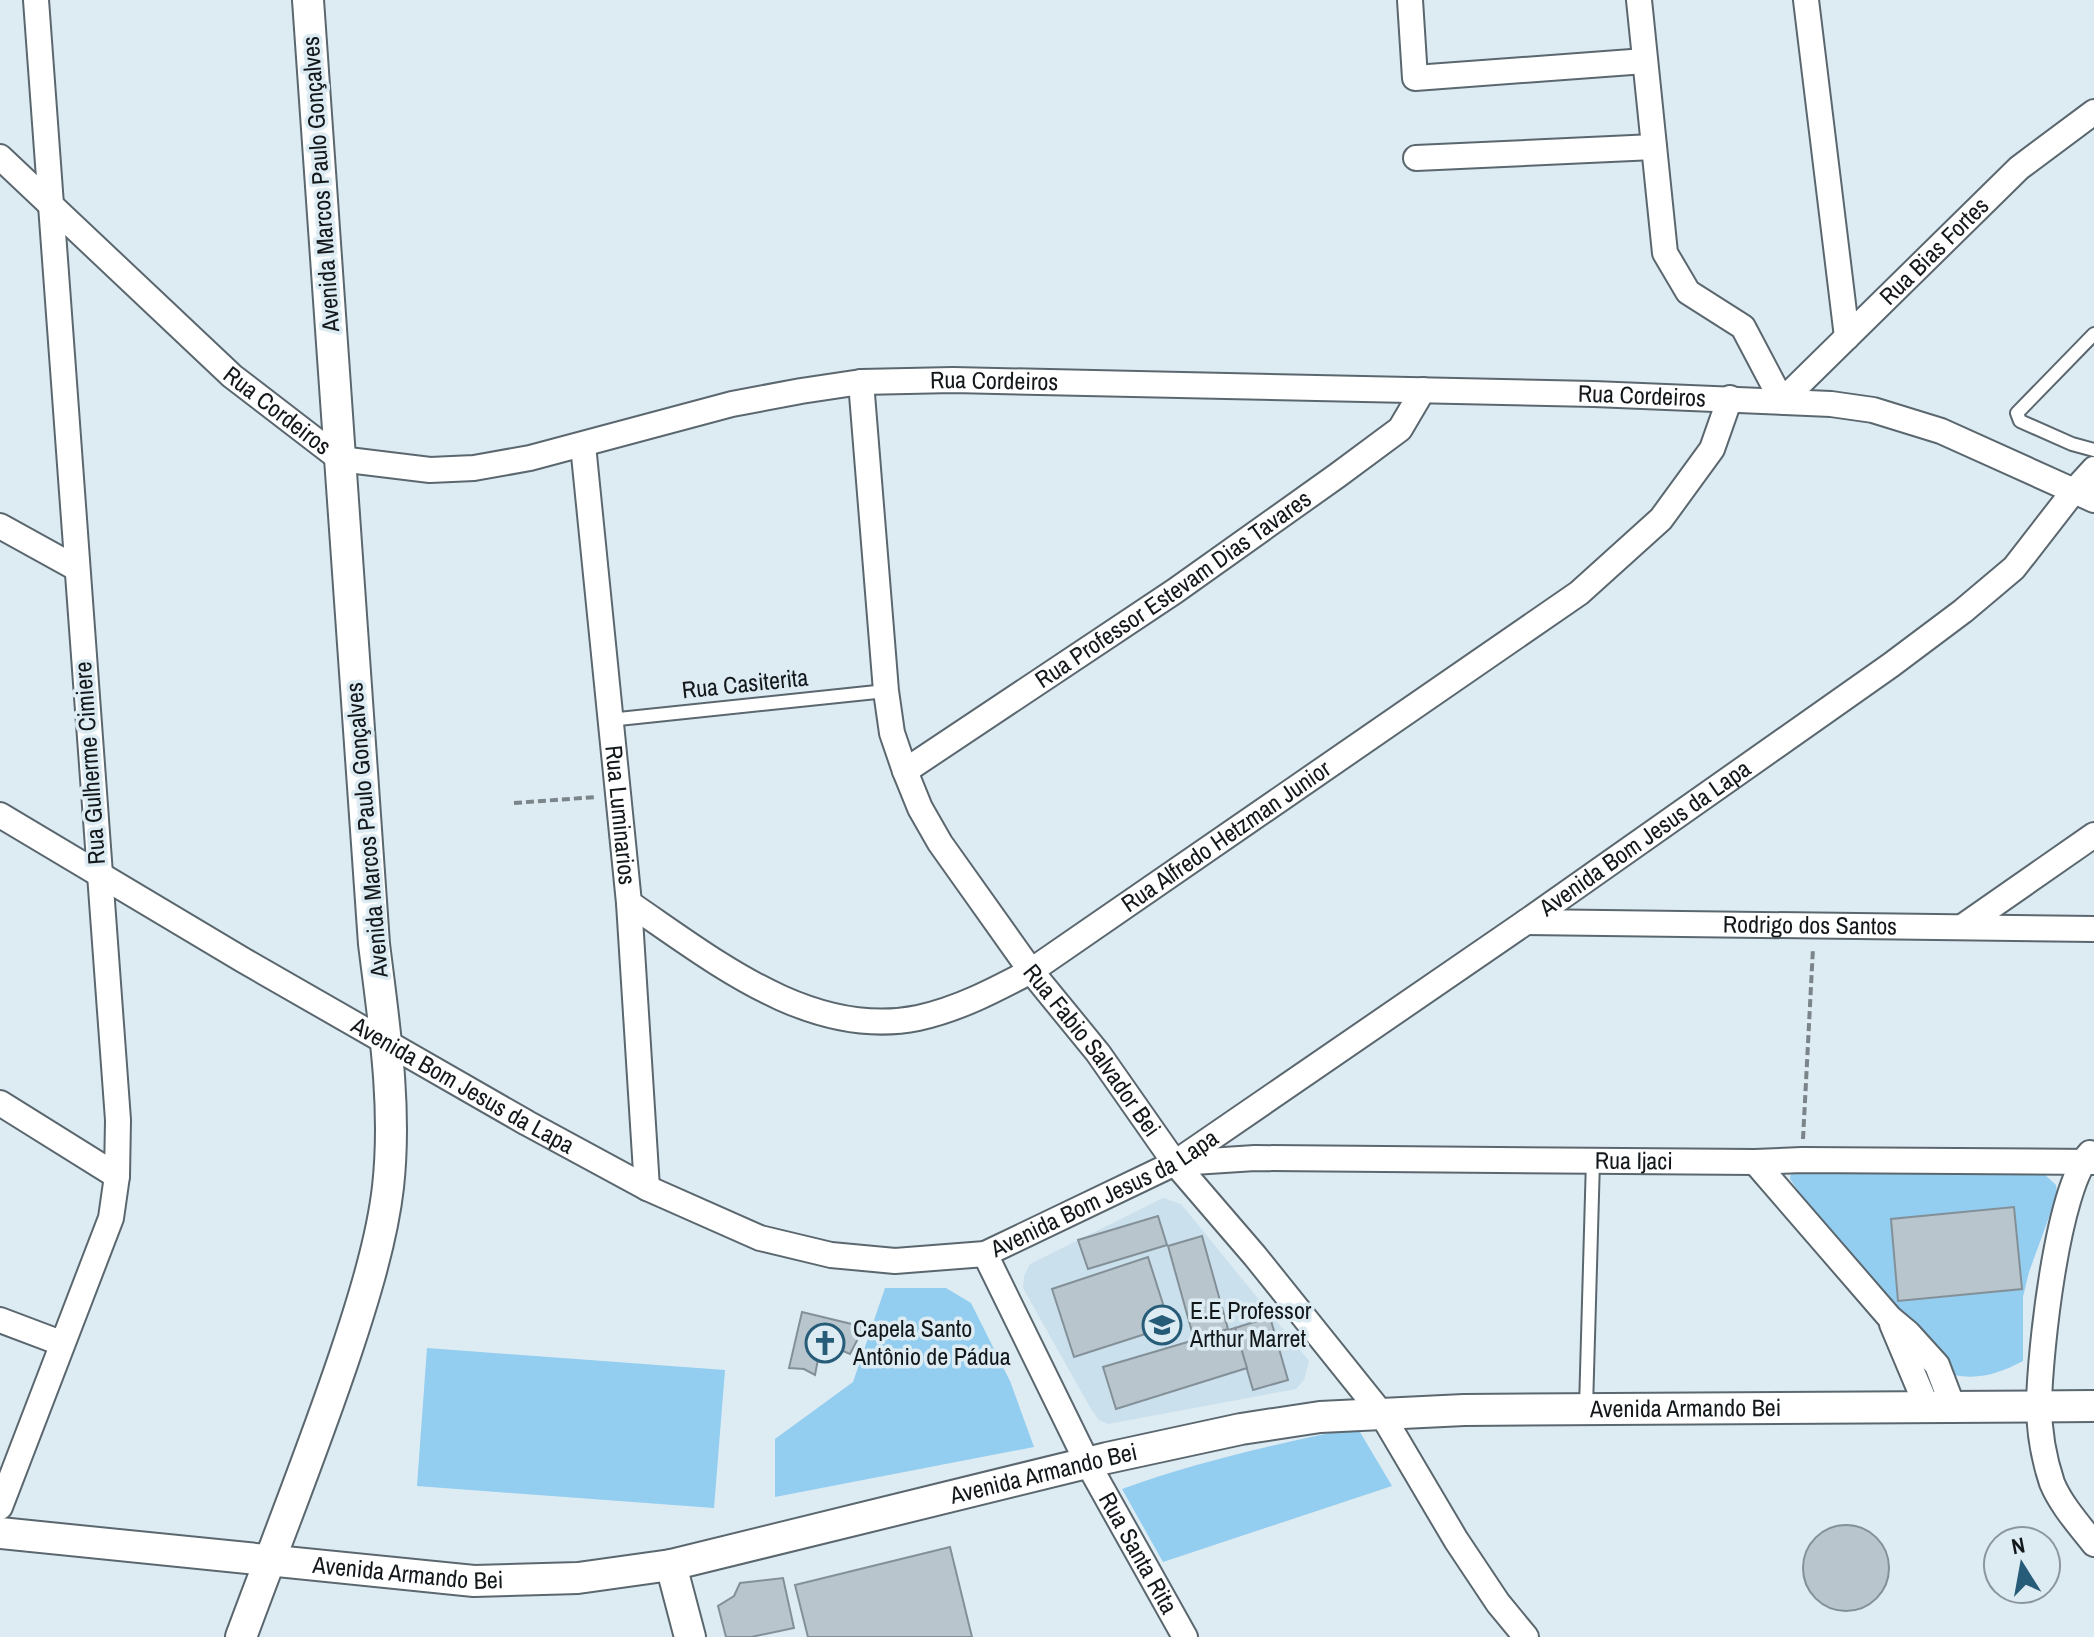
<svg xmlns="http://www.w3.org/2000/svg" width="2094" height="1637" font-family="'Archivo Narrow',sans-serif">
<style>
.built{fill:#cbe0ed}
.green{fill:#93cdef}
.building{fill:#b8c5cd;stroke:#839098;stroke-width:2}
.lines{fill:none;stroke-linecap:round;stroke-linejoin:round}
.service-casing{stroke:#5b676e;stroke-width:16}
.minor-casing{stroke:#5b676e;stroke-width:28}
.tertiary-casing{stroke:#5b676e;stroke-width:34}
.path{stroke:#7a8489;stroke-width:4;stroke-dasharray:8 4;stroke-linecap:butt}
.service{stroke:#fff;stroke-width:12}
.minor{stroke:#fff;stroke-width:24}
.tertiary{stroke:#fff;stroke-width:30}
.labels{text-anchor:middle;stroke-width:7;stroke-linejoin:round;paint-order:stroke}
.street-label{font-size:24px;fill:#13181b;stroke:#ddebf3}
.poi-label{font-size:24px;fill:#13181b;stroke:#ddebf3;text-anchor:start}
</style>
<rect width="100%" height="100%" fill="#ddebf3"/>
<!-- built -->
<polygon class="built" points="1163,1198 1181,1204 1309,1361 1304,1380 1296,1389 1108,1424 1099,1420 1091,1409 1023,1288 1024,1276 1030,1264"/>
<!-- green -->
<g class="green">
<path d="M1791 1171H2013L2044 1174 2056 1185 2057 1195 2029 1272 2023 1297V1361C2000 1373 1980 1380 1954 1375L1803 1198 1790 1179Z"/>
<polygon points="885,1288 946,1288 971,1303 1010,1381 1034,1447 775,1497 775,1439 853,1382"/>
<polygon points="427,1348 725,1370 714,1508 417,1486"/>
<path d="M1357 1427 1392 1486 1163 1562 1122 1489C1199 1461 1277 1444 1357 1427Z"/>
</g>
<!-- building -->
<g class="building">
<polygon points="2014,1207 2022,1289 1898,1301 1891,1219"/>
<polygon points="1158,1216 1167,1245 1088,1269 1078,1240"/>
<polygon points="1202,1236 1228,1329 1194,1339 1168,1246"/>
<polygon points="1148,1257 1170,1326 1074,1357 1052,1289"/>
<polygon points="802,1312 864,1327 850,1354 836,1348 820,1349 815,1375 804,1369 789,1368"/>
<polygon points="1270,1317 1288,1380 1253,1390 1235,1328"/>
<polygon points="1235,1328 1247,1368 1116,1409 1103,1367"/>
<circle cx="1846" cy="1568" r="43"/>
<polygon points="950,1547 972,1637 808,1637 795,1585"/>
<polygon points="783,1578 794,1628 751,1637 726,1637 718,1606 734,1596 740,1583"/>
</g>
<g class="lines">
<defs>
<g id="service">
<polyline points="2094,334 2017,413 2020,421 2072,444 2094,450"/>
<polyline points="609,720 886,691"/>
<polyline points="1586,1408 1593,1160"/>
</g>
<g id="minor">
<polyline points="1410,0 1415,78 1645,61"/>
<path id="s1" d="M1639 0 1665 253 1688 292 1743 327 1782 401 2019 168 2094 112"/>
<polyline points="1806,0 1847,337"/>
<path id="s2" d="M0 157 232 376 340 459 430 470 474 468 530 458 732 404 801 391 861 382 953 380 1594 394 1831 404 1873 410 1941 431 2094 500"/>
<polyline points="1416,158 1654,147"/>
<path id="s3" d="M861 382 886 691 892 733 905 771 920 808 940 843 1031 971 1098 1053 1175 1163 1255 1256 1381 1413 1456 1540 1498 1603 1526 1637"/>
<path id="s4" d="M583 445 629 903 647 1188"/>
<polyline points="0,526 76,568"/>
<path id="s5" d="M905 771 1175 591 1338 475 1400 429 1423 390"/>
<path id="s6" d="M0 815 243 960 527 1123 647 1188 760 1238 831 1255 895 1261 985 1254 1175 1163 1526 922 1891 665 1963 611 2014 568 2073 492 2094 469"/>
<path id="s7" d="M629 903C712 959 810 1040 918 1018 959 1009 995 990 1031 971L1579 593 1661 519 1712 449 1730 398"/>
<path id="s8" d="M1526 922 2094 929"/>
<polyline points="1962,927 2094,835"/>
<polyline points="0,1103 117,1176"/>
<path d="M2090 1153C2057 1189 2040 1352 2039 1404 2039 1429 2044 1459 2052 1483 2061 1505 2080 1526 2094 1544"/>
<polyline points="1755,1162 1890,1318 1908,1333 1937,1365 1953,1407"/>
<path id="s9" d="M1178 1163 1255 1158 1755 1162 1802 1160 2094 1162"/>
<path id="s10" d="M985 1254 1087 1462 1185 1637"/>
<polyline points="0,1320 61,1343"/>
<polyline points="1892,1324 1927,1407"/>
<polyline points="0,1507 111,1218 117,1176 118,1120 36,0"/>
</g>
<g id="tertiary">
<path id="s11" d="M0 1533 474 1581 578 1578 671 1565 1107 1458 1241 1429 1320 1417 1464 1410 2094 1406"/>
<polyline points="671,1565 690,1637"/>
<path d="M241 1637C276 1542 314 1448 346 1352 363 1301 382 1240 388 1187 397 1106 384 1024 374 944L308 0"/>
</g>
</defs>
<!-- service casing -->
<use href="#service" class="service-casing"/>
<!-- minor casing -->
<use href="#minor" class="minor-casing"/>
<!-- tertiary casing -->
<use href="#tertiary" class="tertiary-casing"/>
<!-- path -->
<g class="path">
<polyline points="514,803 596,797"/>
<polyline points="1803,1139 1813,948"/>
</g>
<!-- service -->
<use href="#service" class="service"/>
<!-- minor -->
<use href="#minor" class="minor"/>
<!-- tertiary -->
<use href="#tertiary" class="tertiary"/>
</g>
<!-- icons -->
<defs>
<symbol id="school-ring" viewBox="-11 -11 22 22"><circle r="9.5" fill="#ddebf3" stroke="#275c78" stroke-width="1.5"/><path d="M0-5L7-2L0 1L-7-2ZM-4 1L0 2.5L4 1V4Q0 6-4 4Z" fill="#275c78"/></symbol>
<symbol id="church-ring" viewBox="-11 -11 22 22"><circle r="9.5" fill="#ddebf3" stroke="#275c78" stroke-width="1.5"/><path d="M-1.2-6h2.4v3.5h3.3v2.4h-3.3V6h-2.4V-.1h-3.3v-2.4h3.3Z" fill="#275c78"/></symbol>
</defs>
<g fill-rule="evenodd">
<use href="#school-ring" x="1140" y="1303" width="44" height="44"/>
<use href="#church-ring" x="803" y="1321" width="44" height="44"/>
</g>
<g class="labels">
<!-- street labels -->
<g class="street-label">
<text transform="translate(321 184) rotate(-94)" y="8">Avenida Marcos Paulo Gonçalves</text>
<text dy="8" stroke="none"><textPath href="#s1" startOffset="662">Rua Bias Fortes</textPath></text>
<text dy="8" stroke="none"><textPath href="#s2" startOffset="1120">Rua Cordeiros</textPath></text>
<text dy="8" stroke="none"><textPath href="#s2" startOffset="1768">Rua Cordeiros</textPath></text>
<text dy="8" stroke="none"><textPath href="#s2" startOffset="376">Rua Cordeiros</textPath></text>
<text dy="8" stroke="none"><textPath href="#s5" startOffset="324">Rua Professor Estevam Dias Tavares</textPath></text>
<text transform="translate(745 684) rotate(-6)" y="8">Rua Casiterita</text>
<text transform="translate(90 763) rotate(-94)" y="8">Rua Gulherme Cimiere</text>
<text dy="8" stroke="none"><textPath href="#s4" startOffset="372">Rua Luminarios</textPath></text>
<text transform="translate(367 830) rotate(-95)" y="8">Avenida Marcos Paulo Gonçalves</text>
<text dy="8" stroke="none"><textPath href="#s7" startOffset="680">Rua Alfredo Hetzman Junior</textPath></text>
<text dy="8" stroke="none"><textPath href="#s6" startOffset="1880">Avenida Bom Jesus da Lapa</textPath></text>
<text dy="8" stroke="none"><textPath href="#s8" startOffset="284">Rodrigo dos Santos</textPath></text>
<text dy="8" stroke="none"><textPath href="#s3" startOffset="730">Rua Fabio Salvador Bei</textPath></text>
<text dy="8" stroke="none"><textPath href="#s6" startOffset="536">Avenida Bom Jesus da Lapa</textPath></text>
<text dy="8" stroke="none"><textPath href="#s9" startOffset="456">Rua Ijaci</textPath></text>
<text dy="8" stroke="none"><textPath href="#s6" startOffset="1232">Avenida Bom Jesus da Lapa</textPath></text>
<text dy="8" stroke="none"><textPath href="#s11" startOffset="1706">Avenida Armando Bei</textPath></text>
<text dy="8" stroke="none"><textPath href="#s11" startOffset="1058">Avenida Armando Bei</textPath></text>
<text dy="8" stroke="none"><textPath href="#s10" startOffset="336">Rua Santa Rita</textPath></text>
<text dy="8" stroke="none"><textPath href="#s11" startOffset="410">Avenida Armando Bei</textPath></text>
</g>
<!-- poi labels -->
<g class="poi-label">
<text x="1190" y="1319">E.E Professor<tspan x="1190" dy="28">Arthur Marret</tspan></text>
<text x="853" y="1337">Capela Santo<tspan x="853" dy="28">Antônio de Pádua</tspan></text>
</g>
</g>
<!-- north arrow -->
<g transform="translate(2022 1565) rotate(349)"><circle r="38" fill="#ddebf3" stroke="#8c979d" stroke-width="2"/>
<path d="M0-6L14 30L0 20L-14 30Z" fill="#275c78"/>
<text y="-12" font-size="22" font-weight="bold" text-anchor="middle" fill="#13181b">N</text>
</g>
</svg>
